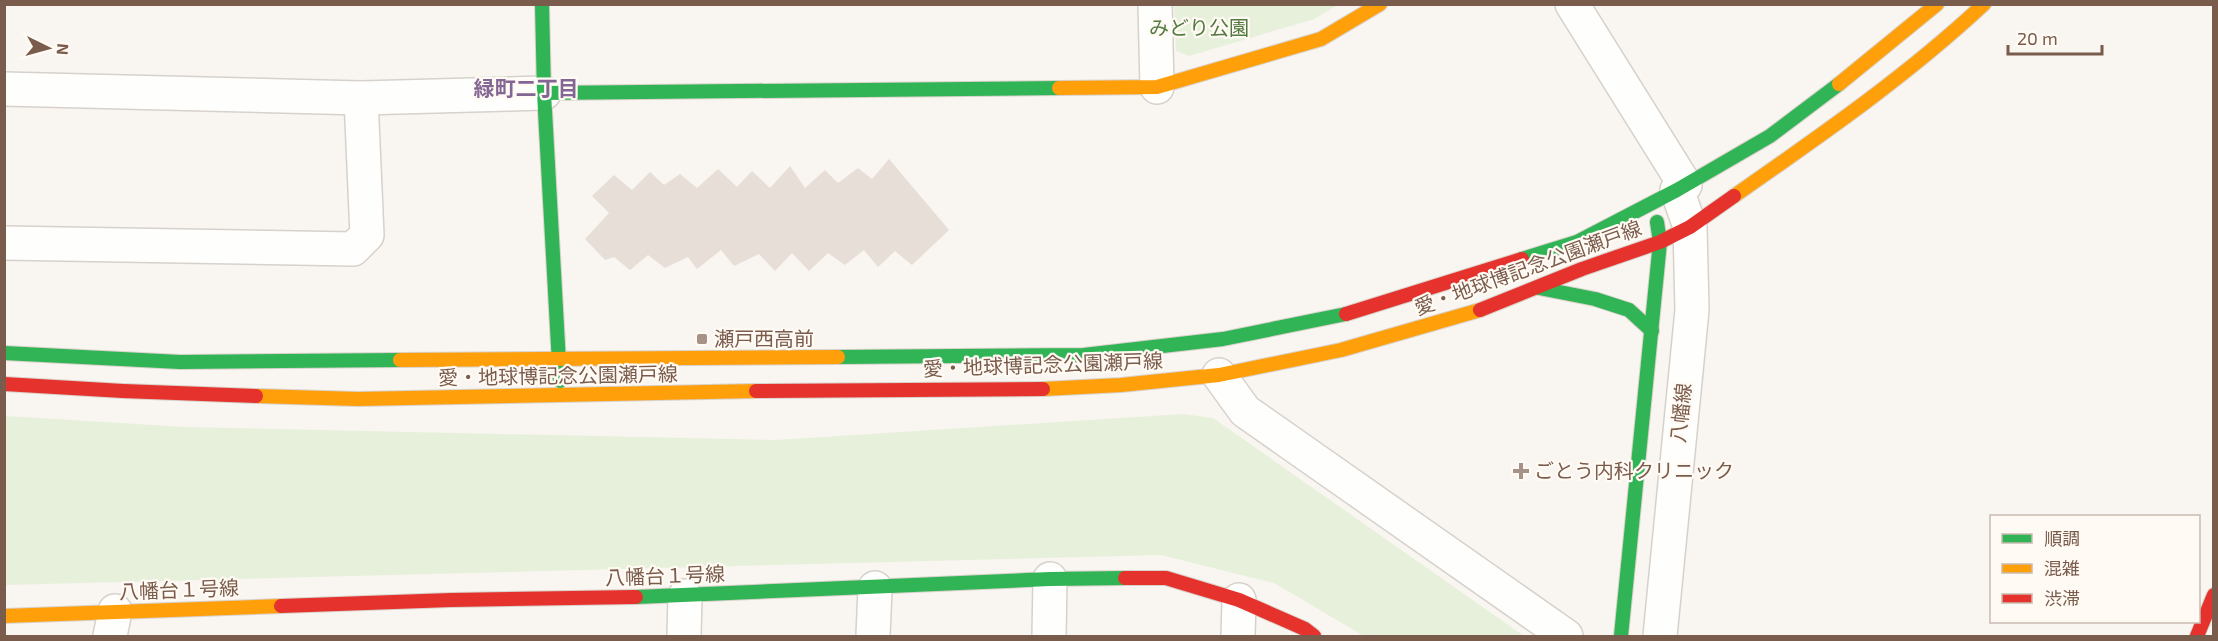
<svg xmlns="http://www.w3.org/2000/svg" width="2218" height="641" font-family="'Exo 2','Noto Sans JP',sans-serif">
<style>
.green{fill:#e7f0db}
.building{fill:#e6ded7}
.lines{fill:none;stroke-linecap:round;stroke-linejoin:round}
.street-casing{stroke:#d7d1cb;stroke-width:36}
.fast-casing{stroke:#d9d2cb;stroke-width:16}
.slow-casing{stroke:#d9d2cb;stroke-width:16}
.jam-casing{stroke:#d9d2cb;stroke-width:16}
.street{stroke:#fefefd;stroke-width:33}
.fast{stroke:#30b455;stroke-width:14}
.slow{stroke:#ff9f0a;stroke-width:14}
.jam{stroke:#e5322d;stroke-width:14}
.poi-dot{fill:#a69286;stroke:#fffaf3;stroke-width:2}
.labels{text-anchor:middle;stroke-width:4.5;stroke-linejoin:round;paint-order:stroke}
.park-label{font-size:20px;fill:#537a41;stroke:#fffaf3}
.street-label{font-size:20px;fill:#7a5c4d;stroke:#fffaf3}
.poi-label{font-size:20px;fill:#7a5c4d;stroke:#fffaf3;text-anchor:start}
.neighbourhood-label{font-size:21px;font-weight:bold;fill:#846695;stroke:#fffaf3}
</style>
<rect width="100%" height="100%" fill="#f9f5f0"/>
<!-- green -->
<g class="green">
<polygon points="1174,5 1174,4 1338,5 1314,19 1189,56 1176,51"/>
<polygon points="1183,414 1213,418 1524,636 1364,636 1274,583 1161,555 5,585 5,416 186,427 776,440"/>
</g>
<!-- building -->
<polygon class="building" points="889,159 949,230 912,265 895,251 878,267 864,250 845,265 828,253 809,271 792,253 775,271 759,254 734,266 721,250 697,269 688,257 665,268 648,255 630,270 614,257 605,260 585,239 609,213 592,196 614,175 632,190 650,172 664,185 680,174 697,188 718,169 737,187 752,171 770,188 790,166 805,188 825,170 838,183 858,168 872,179"/>
<g class="lines">
<defs>
<g id="street">
<polyline points="1155,4 1157,87"/>
<polyline points="1572,4 1685,185"/>
<polyline points="4,89 361,98 544,93"/>
<polyline points="4,243 353,249 367,235 361,98"/>
<polyline points="1219,375 1245,411 1566,636"/>
<polyline points="110,636 115,611"/>
<polyline points="684,636 685,596"/>
<polyline points="873,636 875,588"/>
<polyline points="1049,636 1050,579"/>
<polyline points="1238,636 1239,600"/>
<polyline points="1660,636 1692,310 1690,227 1677,190"/>
</g>
<g id="fast">
<polyline points="542,4 544,93 1059,88"/>
<polyline points="544,93 560,381"/>
<polyline points="1522,259 1577,242 1677,190 1770,136 1839,84"/>
<polyline points="1539,288 1595,299 1629,310 1652,331"/>
<polyline points="4,353 180,362 400,360"/>
<polyline points="838,357 1084,355 1223,339 1346,314"/>
<polyline points="636,597 1050,579 1125,578"/>
<polyline points="1621,636 1660,242 1657,222"/>
</g>
<g id="slow">
<polyline points="1839,84 1937,4"/>
<polyline points="1059,88 1157,87 1321,39 1380,4"/>
<path d="M1734 196C1820 136 1907 76 1984 4"/>
<polyline points="400,360 838,357"/>
<polyline points="1043,389 1121,385 1219,375 1341,350 1480,310"/>
<polyline points="256,396 358,399 756,391"/>
<polyline points="4,616 281,606"/>
</g>
<g id="jam">
<polyline points="1480,310 1582,269 1660,242 1690,227 1734,196"/>
<polyline points="1346,314 1522,259"/>
<polyline points="4,384 123,391 256,396"/>
<polyline points="756,391 1043,389"/>
<polyline points="1125,578 1166,578 1239,600 1305,629 1314,636"/>
<polyline points="281,606 451,600 636,597"/>
<polyline points="2197,636 2214,595"/>
</g>
</defs>
<!-- street casing -->
<use href="#street" class="street-casing"/>
<!-- fast casing -->
<use href="#fast" class="fast-casing"/>
<!-- slow casing -->
<use href="#slow" class="slow-casing"/>
<!-- jam casing -->
<use href="#jam" class="jam-casing"/>
<!-- street -->
<use href="#street" class="street"/>
<!-- fast -->
<use href="#fast" class="fast"/>
<!-- slow -->
<use href="#slow" class="slow"/>
<!-- jam -->
<use href="#jam" class="jam"/>
</g>
<!-- markers -->
<g class="poi-dot">
<rect x="696" y="333" width="12" height="12" rx="3"/>
<path d="M1518 462h6v6h6v6h-6v6h-6v-6h-6v-6h6z"/>
</g>
<g class="labels">
<!-- park labels -->
<g class="park-label">
<text x="1199" y="35">みどり公園</text>
</g>
<!-- street labels -->
<g class="street-label">
<text transform="translate(1528 268) rotate(-20)" y="7">愛・地球博記念公園瀬戸線</text>
<text transform="translate(1043 365) rotate(-2)" y="7">愛・地球博記念公園瀬戸線</text>
<text transform="translate(558 376) rotate(-1)" y="7">愛・地球博記念公園瀬戸線</text>
<text transform="translate(1681 413) rotate(-84)" y="7">八幡線</text>
<text transform="translate(665 576) rotate(-2)" y="7">八幡台１号線</text>
<text transform="translate(179 590) rotate(-2)" y="7">八幡台１号線</text>
</g>
<!-- poi labels -->
<g class="poi-label">
<text x="714" y="346">瀬戸西高前</text>
<text x="1534" y="478">ごとう内科クリニック</text>
</g>
<!-- neighbourhood labels -->
<g class="neighbourhood-label">
<text x="526" y="96">緑町二丁目</text>
</g>
</g>
<!-- border -->
<rect width="2218" height="641" fill="none" stroke="#7a5c4d" stroke-width="12"/>
<!-- legend -->
<rect x="1990" y="515" width="210" height="108" fill="#fffaf3" stroke="#cabbb1" stroke-width="1.5"/>
<rect x="2002" y="534" width="30" height="9" fill="#30b455" stroke="#cabbb1" stroke-width="1.5"/>
<text x="2044" y="545" font-size="18" fill="#7a5c4d">順調</text>
<rect x="2002" y="564" width="30" height="9" fill="#ff9f0a" stroke="#cabbb1" stroke-width="1.5"/>
<text x="2044" y="575" font-size="18" fill="#7a5c4d">混雑</text>
<rect x="2002" y="594" width="30" height="9" fill="#e5322d" stroke="#cabbb1" stroke-width="1.5"/>
<text x="2044" y="605" font-size="18" fill="#7a5c4d">渋滞</text>
<!-- north arrow -->
<g transform="translate(48 48) rotate(95)" stroke="#fffaf3" stroke-width="4.5" paint-order="stroke">
<path d="M0-4.5L10 22L0 15L-10 22Z" fill="#7a5c4d"/>
<text y="-9" font-size="16" font-weight="bold" text-anchor="middle" fill="#7a5c4d">N</text>
</g>
<!-- scale -->
<path d="M2008 45v9h94v-9" fill="none" stroke="#7a5c4d" stroke-width="3"/>
<text x="2017" y="45" font-size="18" fill="#7a5c4d" stroke="#fffaf3" stroke-width="4.5" paint-order="stroke">20 m</text>
</svg>
